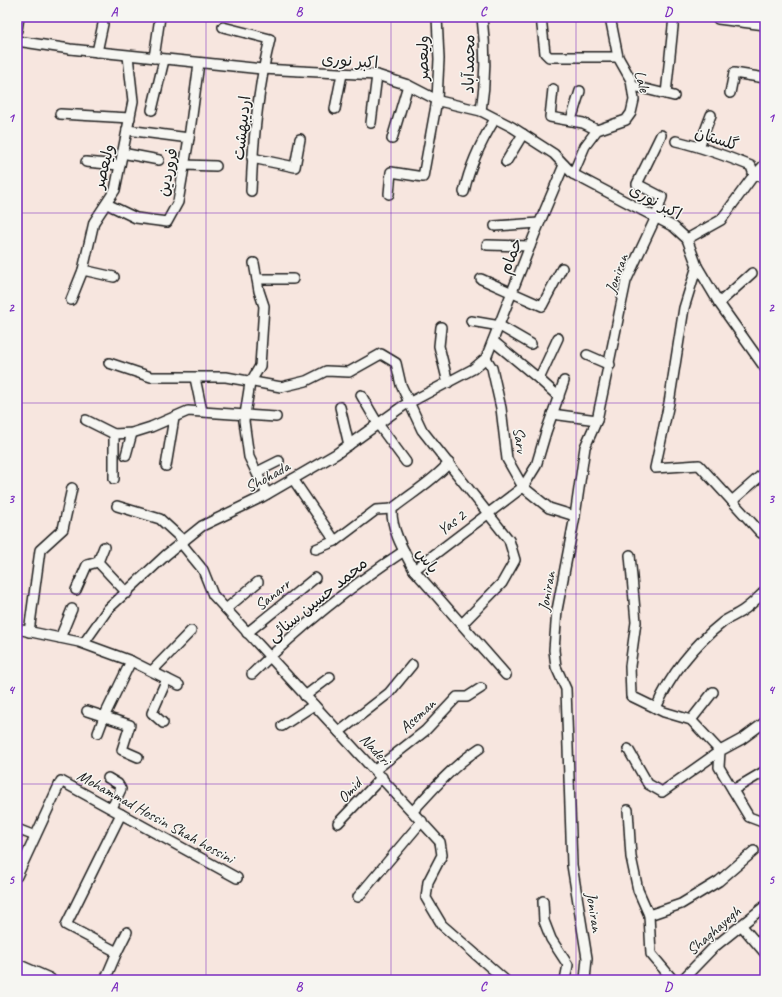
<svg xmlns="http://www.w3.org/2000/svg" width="782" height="997" font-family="Caveat,'Playpen Sans Arabic',sans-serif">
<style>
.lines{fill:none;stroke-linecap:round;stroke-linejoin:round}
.street-casing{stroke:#1c1c1c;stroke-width:12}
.secondary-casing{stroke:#1c1c1c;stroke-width:16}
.street{stroke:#f6f6f2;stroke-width:9}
.secondary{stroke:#f6f6f2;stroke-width:13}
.grid{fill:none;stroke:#7b2cbf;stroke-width:1;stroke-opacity:0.55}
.labels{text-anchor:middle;stroke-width:3;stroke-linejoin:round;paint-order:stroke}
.street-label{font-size:16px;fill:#1c1c1c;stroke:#f6f6f2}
.neatline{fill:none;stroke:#7b2cbf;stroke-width:1.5}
.grid-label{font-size:13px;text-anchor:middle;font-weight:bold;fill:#7b2cbf}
</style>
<rect width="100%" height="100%" fill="#f7e6df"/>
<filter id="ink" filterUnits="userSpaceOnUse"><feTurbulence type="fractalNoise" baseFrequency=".025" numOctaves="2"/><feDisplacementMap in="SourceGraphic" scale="8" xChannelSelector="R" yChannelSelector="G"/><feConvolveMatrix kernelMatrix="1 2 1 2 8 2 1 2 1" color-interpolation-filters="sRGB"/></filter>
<g filter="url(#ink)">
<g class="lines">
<defs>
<g id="street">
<polyline points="541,17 545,53 549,57 618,57"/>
<polyline points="718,19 765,25"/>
<path d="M223 27 270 39C258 88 253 140 251 191"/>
<polyline points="17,30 19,17"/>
<polyline points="17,41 70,49 262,69 377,75 408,85 439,101 481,111 512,127 554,154 573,174 674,227 687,239 697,266 719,303 765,368"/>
<polyline points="97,52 103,24"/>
<polyline points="154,58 160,17"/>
<polyline points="633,86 674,96"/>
<polyline points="553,89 550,117 583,123 597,130"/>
<polyline points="730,93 734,73 765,78"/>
<polyline points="666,94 674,17"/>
<polyline points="335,109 342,74"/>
<polyline points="152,110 164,60"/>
<path d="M481 111C486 79 486 49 482 17"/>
<polyline points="60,114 130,118"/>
<polyline points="571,120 580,91"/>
<polyline points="371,123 377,75"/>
<polyline points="127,130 189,138"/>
<polyline points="392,139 408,85"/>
<path d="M676 141C702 147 726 156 751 166L754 175 765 178"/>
<polyline points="699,147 711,115"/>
<polyline points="122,153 159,160"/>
<polyline points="252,158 295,167 300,139"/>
<polyline points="86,162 119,165"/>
<polyline points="506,162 523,134"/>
<polyline points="184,165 216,166"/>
<polyline points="573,174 585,146 597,130 626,120 631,113 634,100 631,80 618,57 610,17"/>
<path d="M464 192C470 164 481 142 495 119"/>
<polyline points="389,194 391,172 423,177 437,100 439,59 437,17"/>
<polyline points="107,204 136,218 167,222 178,202 189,138 199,63"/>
<polyline points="495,226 539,223"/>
<polyline points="687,239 721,220 751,179 765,164"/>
<polyline points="487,245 530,246"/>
<polyline points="254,263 259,291 264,306 260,366 250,383 244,421 249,457 267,494"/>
<polyline points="697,266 684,308 669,403 655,468 699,465 732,501 765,472"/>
<polyline points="83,270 114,277"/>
<polyline points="257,279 293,279"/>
<polyline points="481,279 542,306 562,268"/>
<polyline points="71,300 83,270 94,222 115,190 133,101 128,56"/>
<polyline points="719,303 752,273"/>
<polyline points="471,321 500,326 531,344"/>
<polyline points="441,327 439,346 448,383"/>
<polyline points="493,341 539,379 558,338"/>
<polyline points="587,355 610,365"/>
<polyline points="486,358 492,368 501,408 507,459 523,487 549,508 575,516"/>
<polyline points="109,363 151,377 226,377 281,387 306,381 326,371 349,372 381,354 396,363 401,385 422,430 509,540 515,560 502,583 462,624"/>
<polyline points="195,378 202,411"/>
<polyline points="539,379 559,397"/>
<polyline points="361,395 378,424 406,462"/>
<polyline points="340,407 349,445"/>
<polyline points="552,414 597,420"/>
<polyline points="86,420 114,434 132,433 151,427 188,411 276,417"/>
<polyline points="114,434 114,479"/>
<polyline points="126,455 132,433"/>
<path d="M449 463C433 481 411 494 392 509 391 530 404 551 414 570L506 675"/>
<polyline points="166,466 174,418"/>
<polyline points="257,472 279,461"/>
<polyline points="293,479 335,541"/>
<polyline points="732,501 761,533"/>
<polyline points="117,506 160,519 184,541"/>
<polyline points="181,543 203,570 213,595 440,842 442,855 428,882 426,898 442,925 505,980"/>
<polyline points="316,549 335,541 376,510 392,509"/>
<polyline points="98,562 104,547"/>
<polyline points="414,570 523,487 536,466 546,432 564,381"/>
<polyline points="76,590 87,565 98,562 127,593"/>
<polyline points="226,609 258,582"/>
<polyline points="17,629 79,642 131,661 179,685"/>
<polyline points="29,632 40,550 63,529 72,488"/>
<polyline points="247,633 315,578"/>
<polyline points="60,638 72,609"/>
<polyline points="84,643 108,609 166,555 202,526 262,497 336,454 403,406 473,369 486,358 534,236 564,165"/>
<polyline points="152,671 191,631"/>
<path d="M252 674C299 628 349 587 404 551"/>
<polyline points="305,696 330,677"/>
<path d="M656 708C671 673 693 646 723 622 729 618 736 615 742 611 750 606 758 598 765 591"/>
<polyline points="87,711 130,725 122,750 138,757"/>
<polyline points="691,720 713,692"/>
<polyline points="765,722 742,739 720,751 719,767 749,817 765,823"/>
<polyline points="163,723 152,713 167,679"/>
<polyline points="282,726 314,705"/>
<polyline points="339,732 389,693 412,665"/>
<polyline points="98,733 104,717 131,661"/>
<polyline points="628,749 648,784 662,792 720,751 691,720 664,712 631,696 630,666 636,622 630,555"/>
<polyline points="375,770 425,731 457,697 467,697 481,688"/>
<polyline points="108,778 118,784 121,789 112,808"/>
<polyline points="733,790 765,771"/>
<polyline points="628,810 631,857 638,890 649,915 651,954 673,980"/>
<path d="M413 811C434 788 454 765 480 748"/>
<polyline points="121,814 66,925 117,952 127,932"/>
<polyline points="338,823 382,777"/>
<polyline points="17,829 35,836"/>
<polyline points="17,876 61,781 237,878"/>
<polyline points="358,897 422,821"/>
<polyline points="543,901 544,921 551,939 568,965 565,980"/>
<polyline points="649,915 681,904 719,881 754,851"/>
<polyline points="741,925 765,953"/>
<polyline points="105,980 117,952"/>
<polyline points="585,980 587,958 572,865 566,689 556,667 554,650 557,610 575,516 585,447 597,420 626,281 656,217 662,197 637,184 661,135"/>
<polyline points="682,980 713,948 765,906"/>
</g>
<g id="secondary">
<polyline points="17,966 49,980"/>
<polyline points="17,978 20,980"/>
</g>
</defs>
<!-- street casing -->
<use href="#street" class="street-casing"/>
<!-- secondary casing -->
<use href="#secondary" class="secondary-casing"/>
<!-- street -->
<use href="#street" class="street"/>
<!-- secondary -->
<use href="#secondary" class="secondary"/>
</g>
</g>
<!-- grid -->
<path class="grid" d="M206 17V980M391 17V980M576 17V980M17 213H765M17 403H765M17 594H765M17 784H765"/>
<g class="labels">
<!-- street labels -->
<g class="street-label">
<text transform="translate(422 58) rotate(-90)" y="6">ولیعصر</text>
<text transform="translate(350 60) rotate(4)" y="6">اکبر نوری</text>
<text transform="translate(468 64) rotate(-89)" y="6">محمدآباد</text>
<text transform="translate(643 81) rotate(74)" y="6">Lale</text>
<text transform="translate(241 128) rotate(-84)" y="6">اردیبهشت</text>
<text transform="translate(717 138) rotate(18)" y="6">گلستان</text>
<text transform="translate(103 166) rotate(-76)" y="6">ولیعصر</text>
<text transform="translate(167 172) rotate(-78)" y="6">فروردین</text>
<text transform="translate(656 201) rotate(29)" y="6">اکبر نوری</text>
<text transform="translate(510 256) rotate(-69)" y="6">حمام</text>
<text transform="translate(616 273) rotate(-70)" y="6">Joniran</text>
<text transform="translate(521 440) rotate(82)" y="6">Sarv</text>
<text transform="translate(267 476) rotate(-29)" y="6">Shohada</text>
<text transform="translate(451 522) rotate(-37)" y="6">Yas 2</text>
<text transform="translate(428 560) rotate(55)" y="6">یاس</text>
<text transform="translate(546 591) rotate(-80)" y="6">Joniran</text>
<text transform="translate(272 594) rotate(-39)" y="6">Sanarr</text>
<text transform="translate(317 599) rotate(-39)" y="6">محمد حسین سنائی</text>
<text transform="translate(417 715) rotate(-43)" y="6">Aseman</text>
<text transform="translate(376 749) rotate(47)" y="6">Naderi</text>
<text transform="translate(349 790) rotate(-47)" y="6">Omid</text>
<text transform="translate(156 816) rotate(29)" y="6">Mohammad Hossin Shah hossini</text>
<text transform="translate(595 912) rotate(81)" y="6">Joniran</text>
<text transform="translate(713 930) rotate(-41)" y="6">Shaghayegh</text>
</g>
</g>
<!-- margin -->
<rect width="782" height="997" fill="none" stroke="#f6f6f2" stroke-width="44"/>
<rect x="22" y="22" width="738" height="953" class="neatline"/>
<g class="grid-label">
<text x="114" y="16">A</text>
<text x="299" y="16">B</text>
<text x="483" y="16">C</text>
<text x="668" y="16">D</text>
<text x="11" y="122">1</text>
<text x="771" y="122">1</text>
<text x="11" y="312">2</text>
<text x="771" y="312">2</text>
<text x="11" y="503">3</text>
<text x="771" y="503">3</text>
<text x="11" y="694">4</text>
<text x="771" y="694">4</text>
<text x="11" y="884">5</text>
<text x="771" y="884">5</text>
<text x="114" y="991">A</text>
<text x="299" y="991">B</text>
<text x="483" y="991">C</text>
<text x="668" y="991">D</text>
</g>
</svg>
